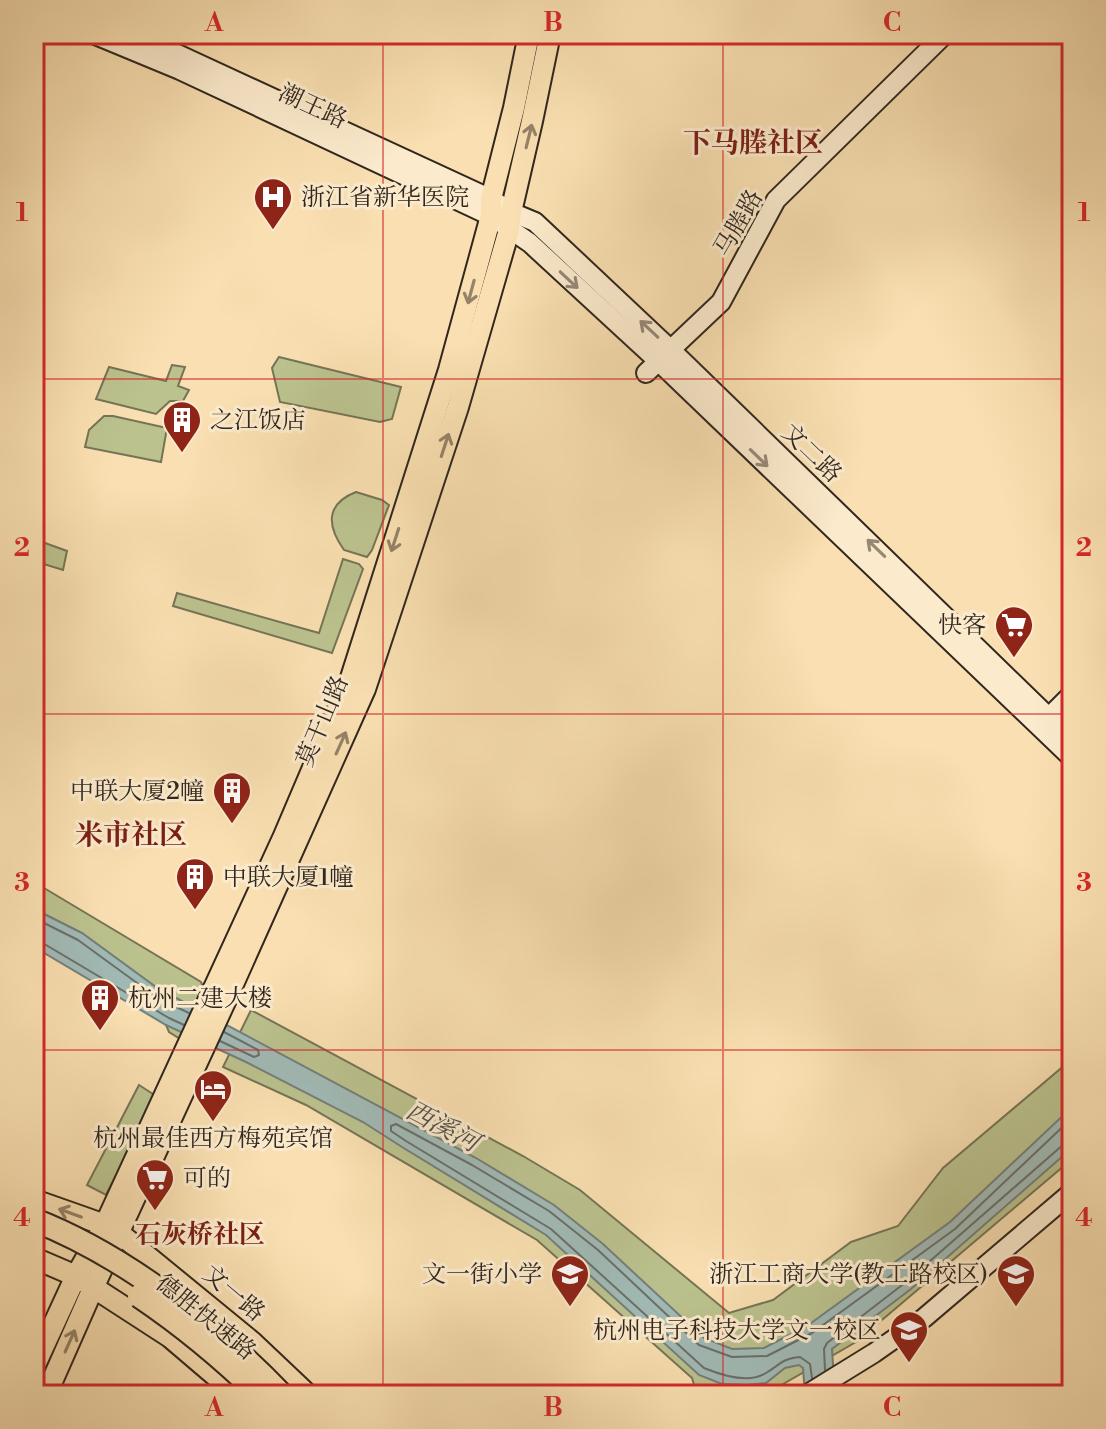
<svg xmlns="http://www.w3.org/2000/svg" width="1106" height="1429" font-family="'Libre Bodoni','Noto Serif SC',serif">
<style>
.green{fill:#bbc28e;stroke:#767456;stroke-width:2}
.water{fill:#a1bab6;stroke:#747f7a;stroke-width:2}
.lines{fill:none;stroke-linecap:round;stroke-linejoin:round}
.shore{stroke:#69706a;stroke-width:2}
.secondary-casing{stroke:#31271f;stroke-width:22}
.primary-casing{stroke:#31271f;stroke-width:24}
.secondary{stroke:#fbeacc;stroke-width:18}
.primary{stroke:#f9dfb1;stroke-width:20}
.highway-bridge-casing{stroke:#31271f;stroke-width:26;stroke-linecap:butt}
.highway-bridge{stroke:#f9dfb1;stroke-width:22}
.oneway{stroke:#958368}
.oneway2{stroke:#968876}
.grid{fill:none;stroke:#d62828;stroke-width:2;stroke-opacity:0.55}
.labels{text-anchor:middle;stroke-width:6;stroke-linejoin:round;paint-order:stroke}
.street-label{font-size:24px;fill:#31271f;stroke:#fbeacc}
.poi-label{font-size:24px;fill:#31271f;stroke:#fbeacc;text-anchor:start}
.water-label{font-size:26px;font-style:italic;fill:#53534c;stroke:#fbeacc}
.neighbourhood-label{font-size:26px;font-weight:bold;fill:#7a1f14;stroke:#fbeacc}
.quarter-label{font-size:28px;font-weight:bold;fill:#7a1f14;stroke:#fbeacc}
.neatline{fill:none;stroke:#d62828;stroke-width:3}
.grid-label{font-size:26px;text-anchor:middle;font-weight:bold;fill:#d62828}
</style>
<rect width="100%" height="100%" fill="#f9dfb1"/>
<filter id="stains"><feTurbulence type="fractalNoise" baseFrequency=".0025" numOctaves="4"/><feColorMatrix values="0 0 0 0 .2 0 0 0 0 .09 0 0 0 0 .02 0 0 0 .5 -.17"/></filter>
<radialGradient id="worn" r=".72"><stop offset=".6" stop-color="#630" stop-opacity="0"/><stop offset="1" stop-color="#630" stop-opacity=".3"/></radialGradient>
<!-- green -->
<g class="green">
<polygon points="279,357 401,387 392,419 380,422 280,402 272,368"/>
<polygon points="172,365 185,367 178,386 189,390 183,401 170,401 156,414 96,399 109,367 166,381"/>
<polygon points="104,416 113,416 167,428 161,462 85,447 89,430"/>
<path d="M356 492 382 500 389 505 372 550 367 557 344 550C327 526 325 504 356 492Z"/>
<polygon points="34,539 67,551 63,570 34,561"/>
<polygon points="343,559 359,564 363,569 332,653 173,606 177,593 319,633"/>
<polygon points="34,882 201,982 206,993 182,1040 169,1032 166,1025 170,1020 178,999 164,993 82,933 34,909"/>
<polygon points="251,1010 523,1156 580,1190 729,1313 773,1300 851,1242 898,1226 943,1168 1072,1059 1072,1159 856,1342 764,1395 697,1395 692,1378 537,1240 306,1105 223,1067"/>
<polygon points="139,1085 156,1096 106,1195 87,1185"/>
</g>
<!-- water -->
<polygon class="water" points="34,909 82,933 164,993 178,999 476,1158 554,1205 603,1244 704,1338 732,1349 764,1348 807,1326 950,1222 1072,1107 1072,1148 911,1289 832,1349 835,1395 805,1395 803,1368 799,1365 785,1368 766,1383 746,1385 722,1384 699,1375 546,1235 402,1147 363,1122 246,1062 166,1025 34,947"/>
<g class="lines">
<!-- shore -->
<g class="shore">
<polyline points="34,918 78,940 159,999 189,1013"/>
<polyline points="34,940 41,942 169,1018 184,1025"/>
<polyline points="220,1041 254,1057 259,1055 258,1050 224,1032"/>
<polyline points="825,1370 824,1349 827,1343 906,1282 1064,1144 1072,1142"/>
<path d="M812 1378 810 1364 800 1357C781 1359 781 1364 766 1373 749 1384 721 1375 704 1368L551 1229 406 1141 391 1131V1126L396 1124 472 1165 549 1211 598 1250 699 1345 732 1357 767 1356 812 1333 955 1229 1072 1118"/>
</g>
<defs>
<g id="secondary">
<polyline points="93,34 180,70 491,216 530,243 658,361 1072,758"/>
<polyline points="134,34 491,199 511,212 535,222 670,349 1072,740"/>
<polyline points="646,373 721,302 776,200 945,34"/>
<polyline points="1049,717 1072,694"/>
<polyline points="806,1395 874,1353 924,1318 1072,1192"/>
</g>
<g id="primary">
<polyline points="34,1200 105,1225 119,1233 252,1342 308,1395"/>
<polyline points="34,1258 76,1276 170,1337 238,1395"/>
<polyline points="34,1367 76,1276 105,1225 284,836 350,681 449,370 491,216 491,199 514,108 529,34"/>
<polyline points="46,1395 94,1286 229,993 365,689 458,407 509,230 511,212 532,121 550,34"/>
</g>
</defs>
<!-- secondary casing -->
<use href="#secondary" class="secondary-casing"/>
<!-- primary casing -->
<use href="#primary" class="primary-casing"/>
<!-- secondary -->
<use href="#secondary" class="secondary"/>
<!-- primary -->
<use href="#primary" class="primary"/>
<defs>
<g id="highway-bridge">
<path d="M34 1220C122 1254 217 1327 282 1395"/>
<path d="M139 1296C182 1325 222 1358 260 1395"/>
</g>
</defs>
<!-- highway-bridge casing -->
<use href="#highway-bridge" class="highway-bridge-casing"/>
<!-- highway-bridge -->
<use href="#highway-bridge" class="highway-bridge"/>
</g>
<!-- one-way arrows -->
<defs><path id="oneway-shaft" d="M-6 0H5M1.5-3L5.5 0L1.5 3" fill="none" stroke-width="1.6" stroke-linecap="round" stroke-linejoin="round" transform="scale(2)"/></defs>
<g class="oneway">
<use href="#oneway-shaft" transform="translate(529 136) rotate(-76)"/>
<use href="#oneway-shaft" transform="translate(471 292) rotate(105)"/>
<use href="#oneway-shaft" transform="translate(445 445) rotate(-72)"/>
<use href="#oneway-shaft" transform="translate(395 540) rotate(108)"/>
<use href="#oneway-shaft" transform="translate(341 743) rotate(-66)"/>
<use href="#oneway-shaft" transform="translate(70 1213) rotate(-160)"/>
<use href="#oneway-shaft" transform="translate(70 1341) rotate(-66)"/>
</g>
<g class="oneway2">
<use href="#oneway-shaft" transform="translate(569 280) rotate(43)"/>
<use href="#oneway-shaft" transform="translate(649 329) rotate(-137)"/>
<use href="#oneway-shaft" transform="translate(759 458) rotate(44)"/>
<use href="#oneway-shaft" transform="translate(876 548) rotate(-136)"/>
</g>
<!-- grid -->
<path class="grid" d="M383 34V1395M723 34V1395M34 379H1072M34 714H1072M34 1050H1072"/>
<!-- icons -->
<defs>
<symbol id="hospital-pin" viewBox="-11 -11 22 30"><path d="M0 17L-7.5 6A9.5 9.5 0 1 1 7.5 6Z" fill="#8f2418" stroke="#fbeacc"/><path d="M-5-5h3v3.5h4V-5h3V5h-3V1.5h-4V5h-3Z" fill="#fff"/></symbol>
<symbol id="building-pin" viewBox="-11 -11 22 30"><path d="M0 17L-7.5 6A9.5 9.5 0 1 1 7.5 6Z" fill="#8f2418" stroke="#fbeacc"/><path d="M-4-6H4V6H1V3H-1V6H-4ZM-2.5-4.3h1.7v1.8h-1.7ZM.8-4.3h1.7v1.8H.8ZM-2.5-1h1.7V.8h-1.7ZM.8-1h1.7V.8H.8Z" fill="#fff"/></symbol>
<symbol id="supermarket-pin" viewBox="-11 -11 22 30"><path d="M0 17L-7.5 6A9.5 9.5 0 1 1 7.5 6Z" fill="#8f2418" stroke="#fbeacc"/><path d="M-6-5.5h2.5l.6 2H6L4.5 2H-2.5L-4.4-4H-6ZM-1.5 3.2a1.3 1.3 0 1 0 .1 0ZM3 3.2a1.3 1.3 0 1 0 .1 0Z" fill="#fff"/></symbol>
<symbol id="hotel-pin" viewBox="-11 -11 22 30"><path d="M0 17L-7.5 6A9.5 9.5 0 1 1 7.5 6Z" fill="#8f2418" stroke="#fbeacc"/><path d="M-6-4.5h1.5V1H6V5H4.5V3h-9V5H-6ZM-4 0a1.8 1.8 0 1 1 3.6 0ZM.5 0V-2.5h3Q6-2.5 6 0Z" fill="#fff"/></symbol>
<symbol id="school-pin" viewBox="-11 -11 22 30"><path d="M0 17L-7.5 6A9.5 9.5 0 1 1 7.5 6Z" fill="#8f2418" stroke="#fbeacc"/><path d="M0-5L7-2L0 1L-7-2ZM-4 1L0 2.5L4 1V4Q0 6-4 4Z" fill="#fff"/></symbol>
<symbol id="university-pin" viewBox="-11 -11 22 30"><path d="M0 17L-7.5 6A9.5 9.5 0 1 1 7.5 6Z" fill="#8f2418" stroke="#fbeacc"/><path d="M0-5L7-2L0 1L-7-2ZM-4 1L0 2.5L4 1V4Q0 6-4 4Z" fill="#fff"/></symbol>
</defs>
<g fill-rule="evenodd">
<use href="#hospital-pin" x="251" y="175" width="44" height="60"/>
<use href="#building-pin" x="160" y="398" width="44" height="60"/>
<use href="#supermarket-pin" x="992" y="603" width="44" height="60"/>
<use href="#building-pin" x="210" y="769" width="44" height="60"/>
<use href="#building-pin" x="173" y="855" width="44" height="60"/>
<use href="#building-pin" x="78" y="976" width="44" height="60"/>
<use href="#hotel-pin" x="191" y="1067" width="44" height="60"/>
<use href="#supermarket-pin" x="133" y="1156" width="44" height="60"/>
<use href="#school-pin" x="548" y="1252" width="44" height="60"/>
<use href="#university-pin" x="994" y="1252" width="44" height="60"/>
<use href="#university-pin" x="887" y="1308" width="44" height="60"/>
</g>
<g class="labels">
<!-- street labels -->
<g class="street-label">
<text transform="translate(313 106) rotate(25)" y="8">潮王路</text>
<text transform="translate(738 223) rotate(-60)" y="8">马塍路</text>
<text transform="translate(812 453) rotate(44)" y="8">文二路</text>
<text transform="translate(322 721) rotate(-67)" y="8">莫干山路</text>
<text transform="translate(234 1293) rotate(40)" y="8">文一路</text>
<text transform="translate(206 1317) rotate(39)" y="8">德胜快速路</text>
</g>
<!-- poi labels -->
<g class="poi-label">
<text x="301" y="205">浙江省新华医院</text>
<text x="210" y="428">之江饭店</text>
<text x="986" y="633" text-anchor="end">快客</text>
<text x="204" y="799" text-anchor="end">中联大厦2幢</text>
<text x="223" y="885">中联大厦1幢</text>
<text x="128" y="1006">杭州二建大楼</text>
<text x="213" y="1146" text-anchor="middle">杭州最佳西方梅苑宾馆</text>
<text x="183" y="1186">可的</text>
<text x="542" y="1282" text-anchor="end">文一街小学</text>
<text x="988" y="1282" text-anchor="end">浙江工商大学(教工路校区)</text>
<text x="881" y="1338" text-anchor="end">杭州电子科技大学文一校区</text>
</g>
<!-- water labels -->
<g class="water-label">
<text transform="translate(443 1126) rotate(28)" y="9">西溪河</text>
</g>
<!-- neighbourhood labels -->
<g class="neighbourhood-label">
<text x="200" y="1243">石灰桥社区</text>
</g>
<!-- quarter labels -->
<g class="quarter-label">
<text x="753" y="152">下马塍社区</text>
<text x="131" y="844">米市社区</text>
</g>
</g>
<!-- margin -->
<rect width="1106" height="1429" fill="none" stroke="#f9dfb1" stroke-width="88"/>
<rect x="44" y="44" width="1018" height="1341" class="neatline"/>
<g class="grid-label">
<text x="214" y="31">A</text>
<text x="553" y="31">B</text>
<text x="892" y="31">C</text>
<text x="22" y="221">1</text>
<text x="1084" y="221">1</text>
<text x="22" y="556">2</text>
<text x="1084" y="556">2</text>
<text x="22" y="891">3</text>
<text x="1084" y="891">3</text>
<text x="22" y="1226">4</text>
<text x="1084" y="1226">4</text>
<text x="214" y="1416">A</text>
<text x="553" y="1416">B</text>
<text x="892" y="1416">C</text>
</g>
<rect width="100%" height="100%" filter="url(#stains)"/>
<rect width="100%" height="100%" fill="url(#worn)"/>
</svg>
